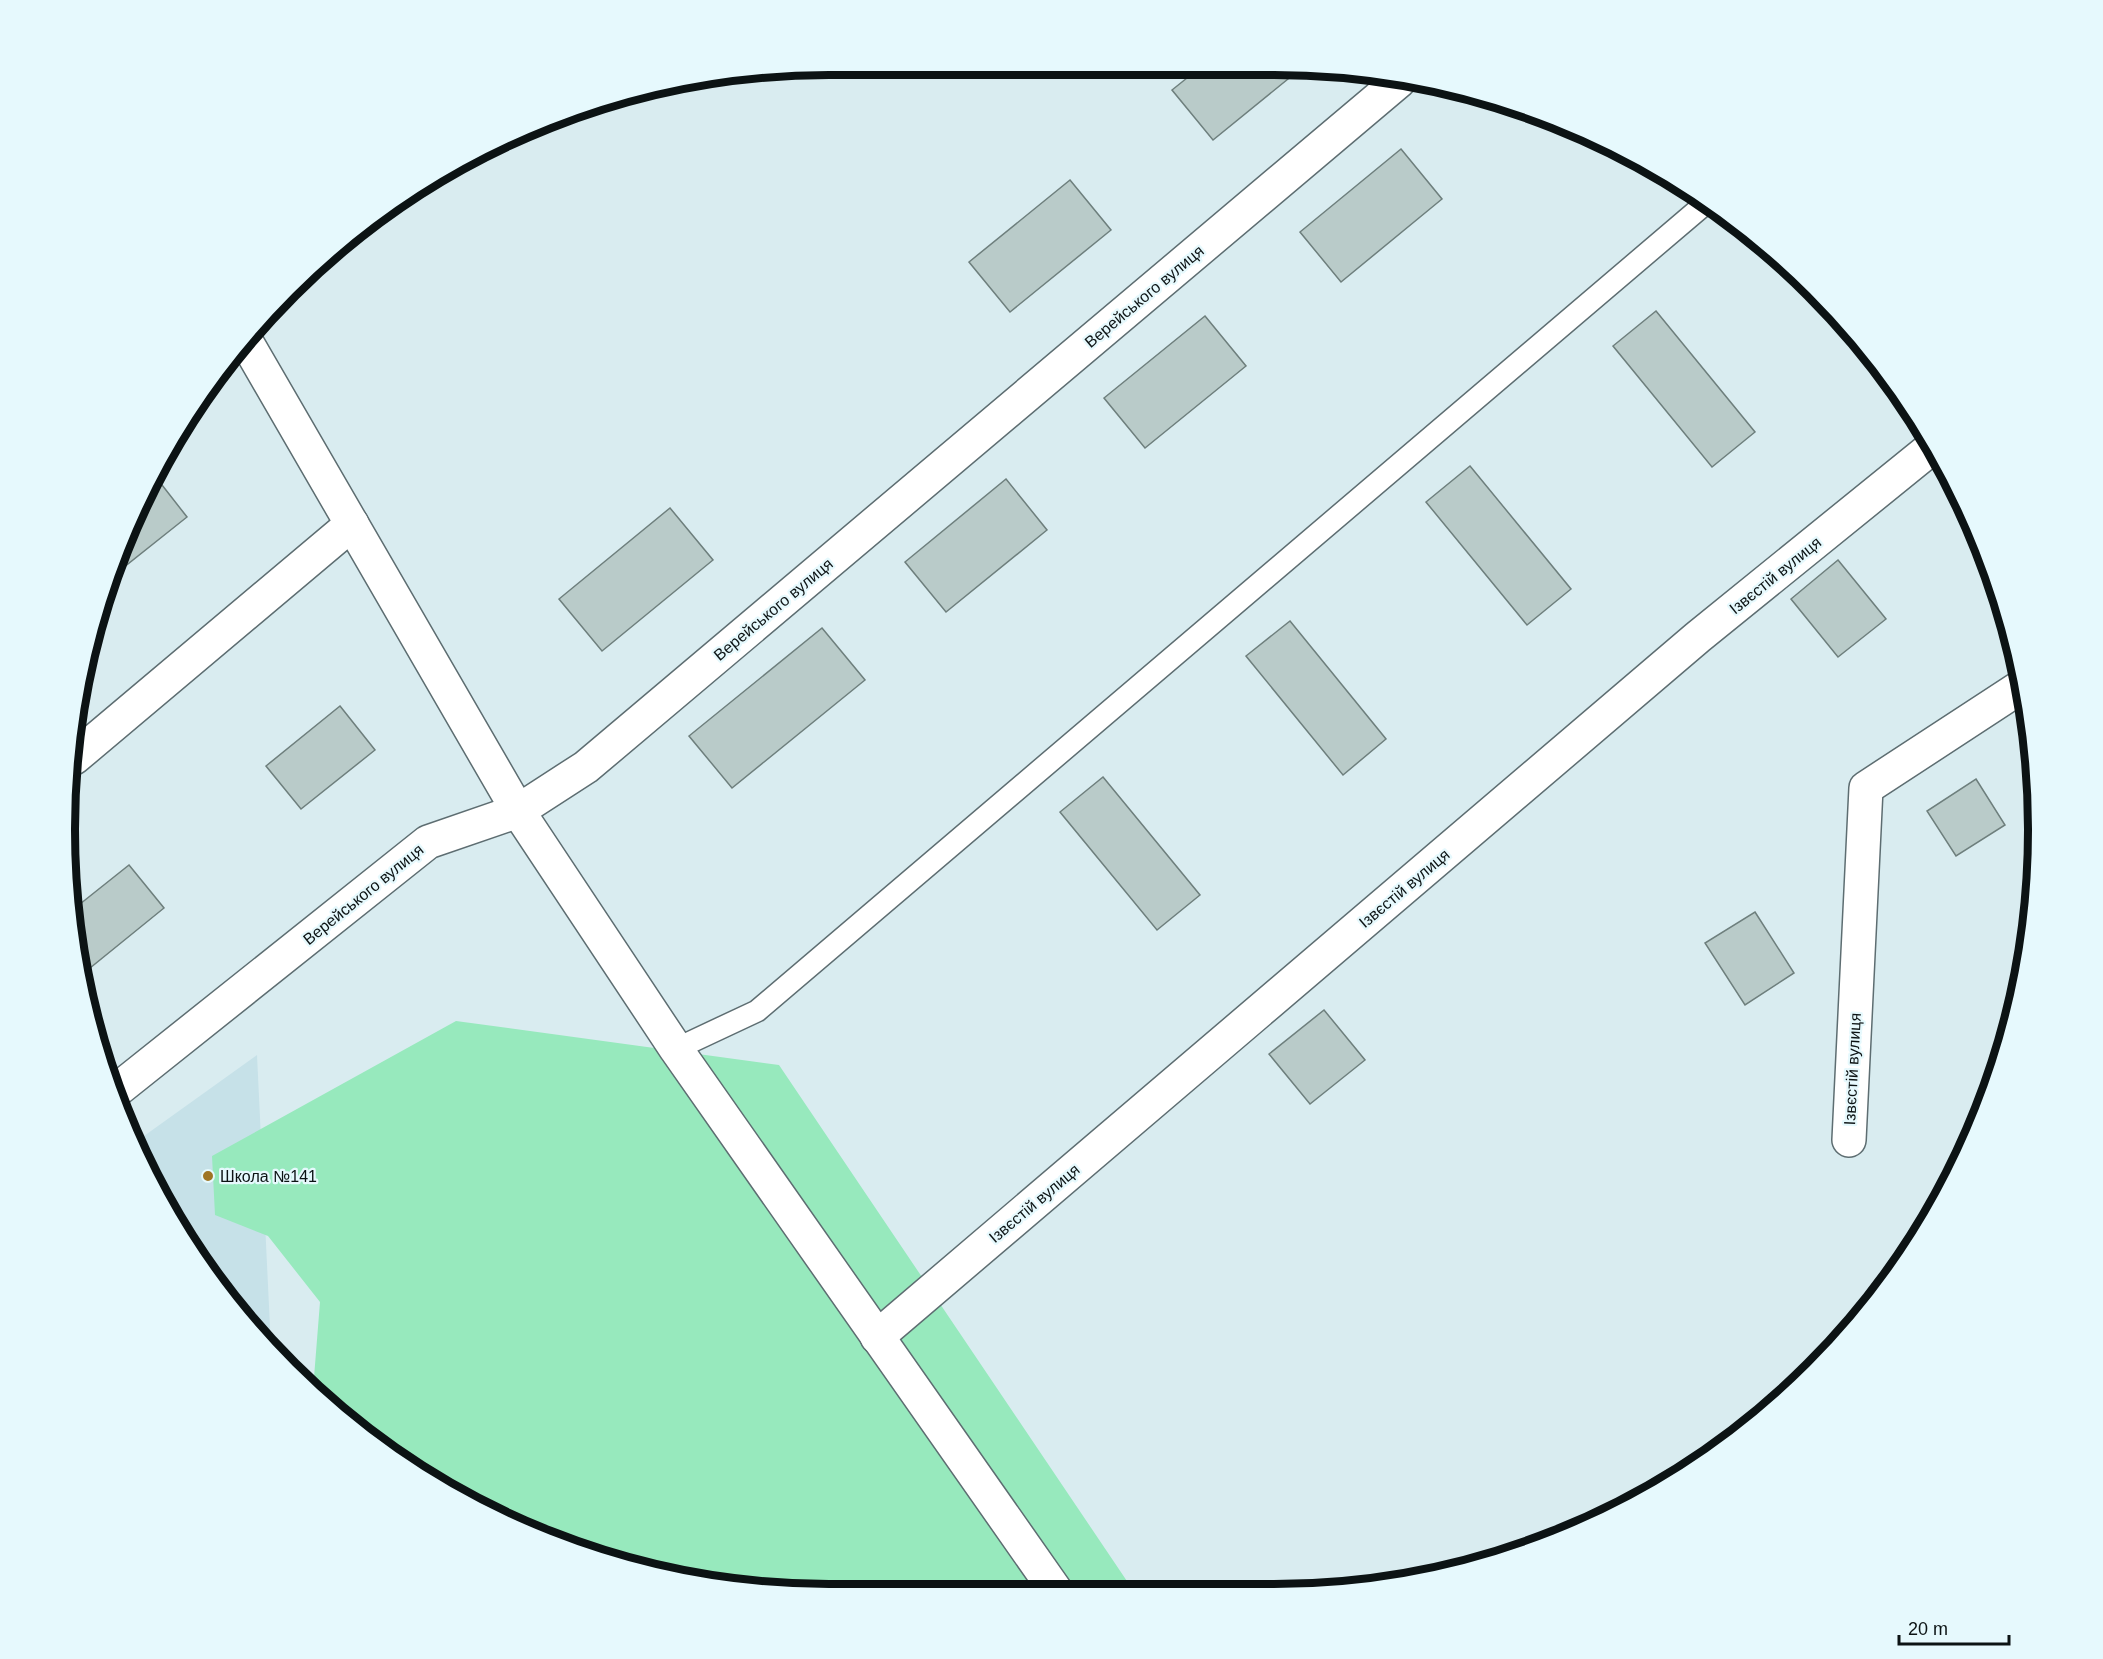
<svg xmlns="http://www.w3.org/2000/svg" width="2103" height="1659" font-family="Helvetica,sans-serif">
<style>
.built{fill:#c6e1e8}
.green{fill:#97e9bd}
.building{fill:#b9cbc9;stroke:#6e7f7d;stroke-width:1.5}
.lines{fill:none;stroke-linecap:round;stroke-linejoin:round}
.service-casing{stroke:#5d6d71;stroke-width:24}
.minor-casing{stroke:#5d6d71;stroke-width:36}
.service{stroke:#fff;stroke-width:21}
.minor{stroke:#fff;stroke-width:33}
.poi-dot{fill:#9f7524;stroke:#e6f9fd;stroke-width:2}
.labels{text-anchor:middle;stroke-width:4.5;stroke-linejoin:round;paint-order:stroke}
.street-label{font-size:16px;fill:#0c1314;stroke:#e6f9fd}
.poi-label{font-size:16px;fill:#0c1314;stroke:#e6f9fd;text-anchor:start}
.rim{fill:none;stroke:#0c1314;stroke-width:8}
</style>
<rect width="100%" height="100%" fill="#d9ecf0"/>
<!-- built -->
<polygon class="built" points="257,1055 271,1348 167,1212 137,1141"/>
<!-- green -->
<polygon class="green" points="456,1021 779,1065 1135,1593 829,1594 681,1580 537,1536 404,1465 313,1390 320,1302 268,1236 215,1215 212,1156"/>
<!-- building -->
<g class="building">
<polygon points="1202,66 1304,66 1213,140 1172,90"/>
<polygon points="1401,149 1442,199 1341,282 1300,232"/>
<polygon points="1070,180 1111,230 1010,312 969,262"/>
<polygon points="1656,311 1755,432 1712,467 1613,346"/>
<polygon points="1205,316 1246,366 1145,448 1104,398"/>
<polygon points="1470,466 1571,589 1527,625 1426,502"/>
<polygon points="155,476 187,517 114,575"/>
<polygon points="1006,479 1047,530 946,612 905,562"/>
<polygon points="670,508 713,560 602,651 559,599"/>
<polygon points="1838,560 1886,619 1838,657 1791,599"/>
<polygon points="1290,621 1386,739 1343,775 1246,656"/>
<polygon points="822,628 865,680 732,788 689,736"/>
<polygon points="340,706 375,750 301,809 266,766"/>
<polygon points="1103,777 1200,895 1157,930 1060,812"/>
<polygon points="1976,779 2005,825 1956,856 1927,811"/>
<polygon points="129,865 164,908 90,968 81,958 75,908"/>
<polygon points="1755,912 1794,973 1745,1005 1705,943"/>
<polygon points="1324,1010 1365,1060 1310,1104 1269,1054"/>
</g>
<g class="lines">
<defs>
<polyline id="service" points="676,1049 757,1011 1706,203"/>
<g id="minor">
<polyline points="247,343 518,811 676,1049 1058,1594"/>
<polyline points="74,758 352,524"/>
<polyline points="117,1090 428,842 518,811 586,767 1399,81"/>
<polyline points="1849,1140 1866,788 2022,686"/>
<polyline points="877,1337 1698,637 1935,445"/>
</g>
</defs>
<!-- service casing -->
<use href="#service" class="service-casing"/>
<!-- minor casing -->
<use href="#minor" class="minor-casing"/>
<!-- service -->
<use href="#service" class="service"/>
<!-- minor -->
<use href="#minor" class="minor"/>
</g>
<!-- markers -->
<circle class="poi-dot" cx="208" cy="1176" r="6"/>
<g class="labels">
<!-- street labels -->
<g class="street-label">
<text transform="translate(1144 296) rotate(-40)" y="6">Верейського вулиця</text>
<text transform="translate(1775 575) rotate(-39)" y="6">Ізвєстій вулиця</text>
<text transform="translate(773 609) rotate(-40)" y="6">Верейського вулиця</text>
<text transform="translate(1404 888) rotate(-40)" y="6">Ізвєстій вулиця</text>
<text transform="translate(363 894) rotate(-39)" y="6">Верейського вулиця</text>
<text transform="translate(1852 1069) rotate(-87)" y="6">Ізвєстій вулиця</text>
<text transform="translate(1034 1203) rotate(-40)" y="6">Ізвєстій вулиця</text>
</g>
<!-- poi labels -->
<g class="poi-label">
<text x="220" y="1182">Школа №141</text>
</g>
</g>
<!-- crop -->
<path d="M0 0H2103V1659H0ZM829 75H1274A754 754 0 0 1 2028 829V830A754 754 0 0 1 1274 1584H829A754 754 0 0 1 75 830V829A754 754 0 0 1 829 75Z" fill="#e6f9fd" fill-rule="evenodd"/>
<path class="rim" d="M829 75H1274A754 754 0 0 1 2028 829V830A754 754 0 0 1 1274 1584H829A754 754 0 0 1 75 830V829A754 754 0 0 1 829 75Z"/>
<!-- scale -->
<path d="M1899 1635v9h110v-9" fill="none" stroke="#0c1314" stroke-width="3"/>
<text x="1908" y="1635" font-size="18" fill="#0c1314" stroke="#e6f9fd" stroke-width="4.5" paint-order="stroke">20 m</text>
</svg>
